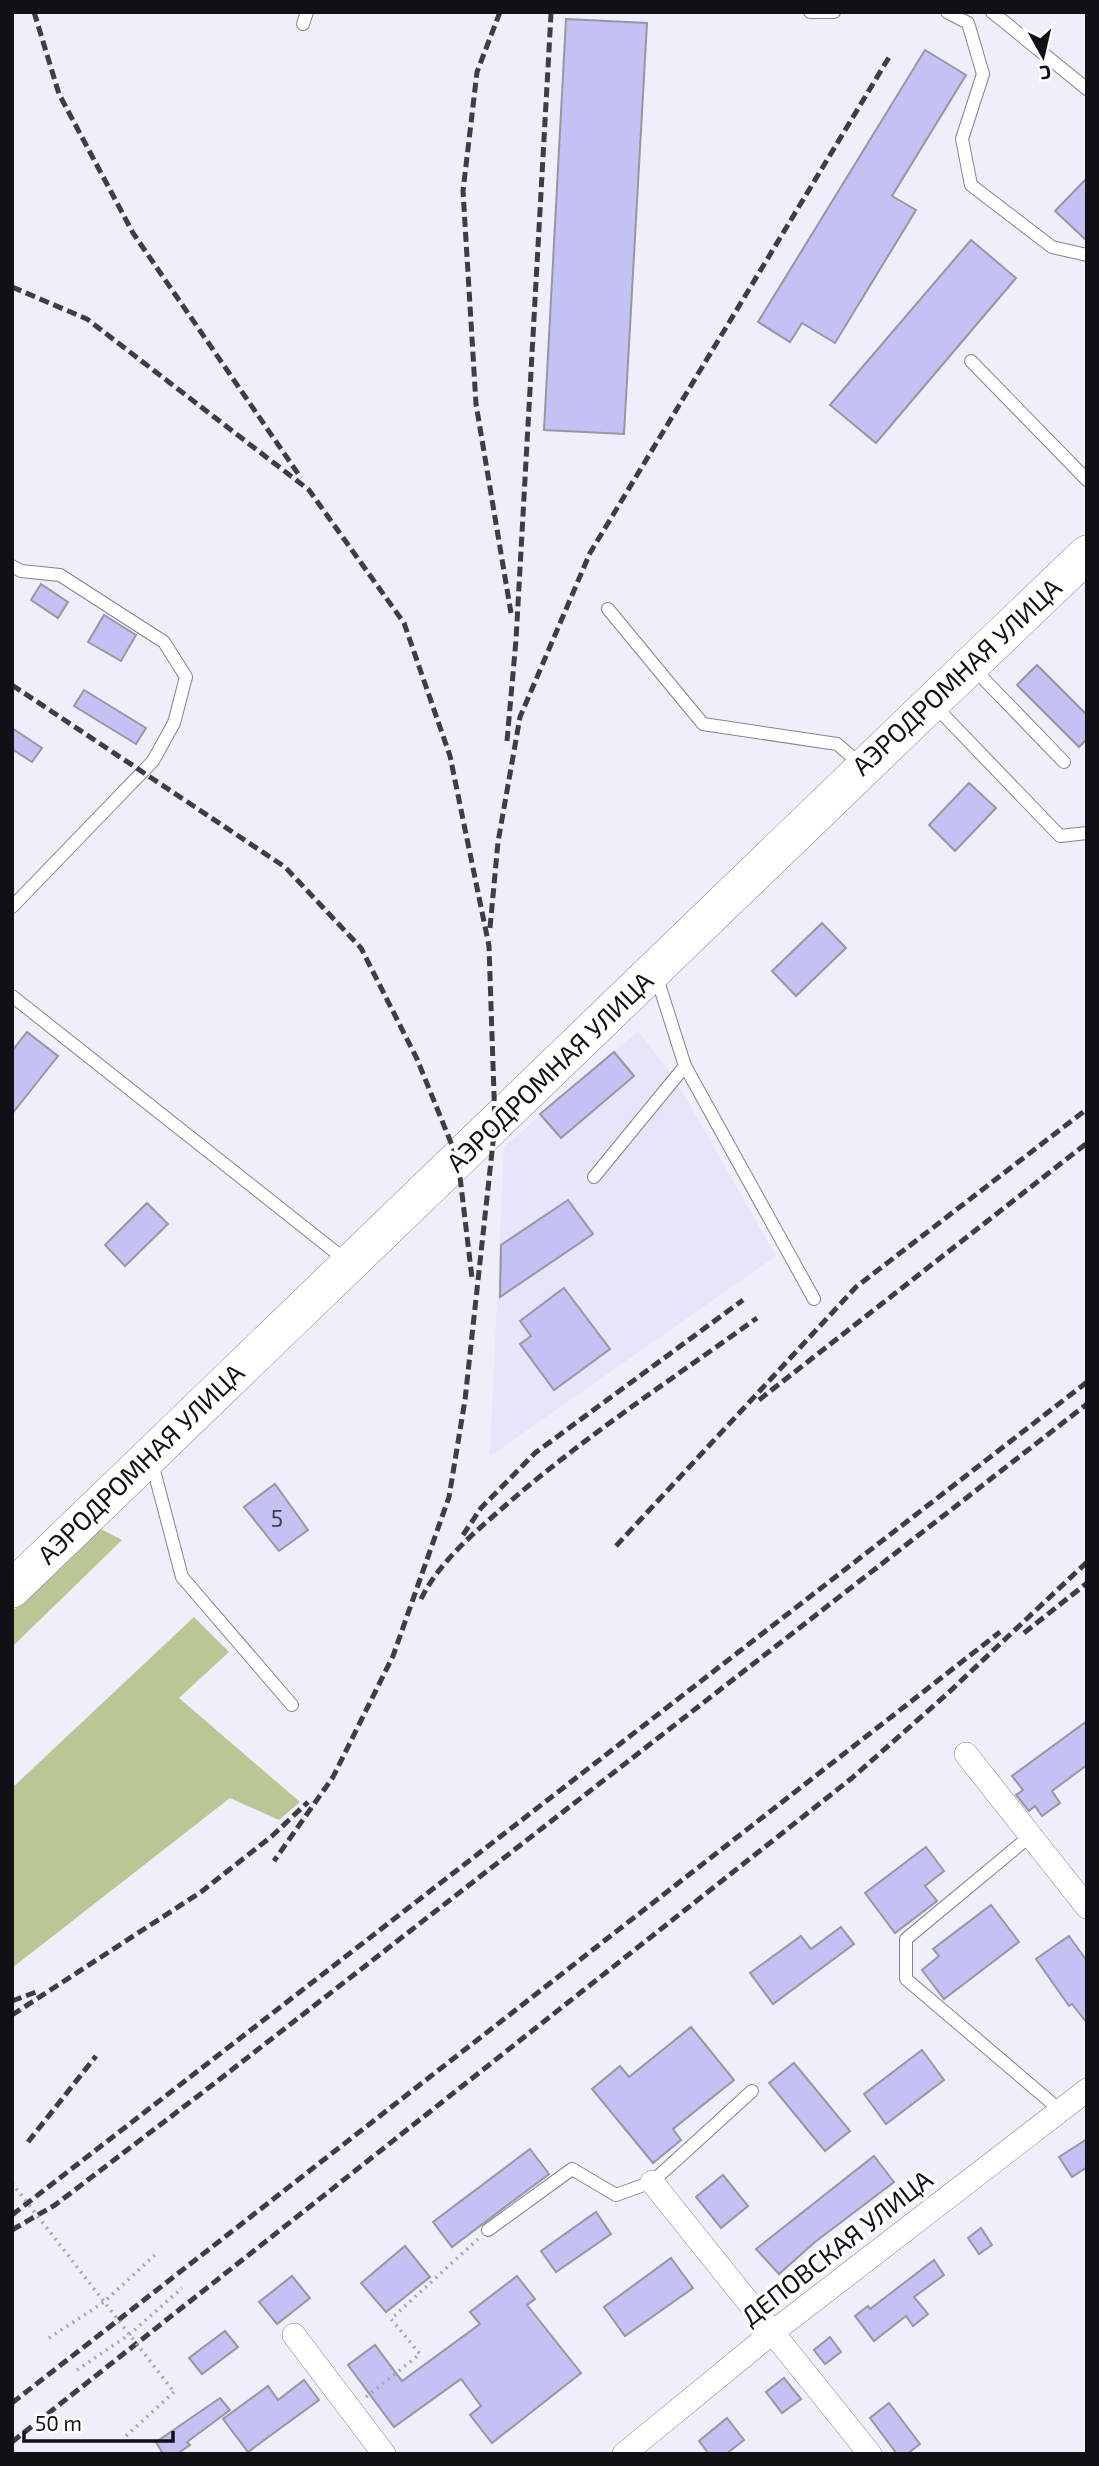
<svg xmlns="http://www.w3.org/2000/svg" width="1099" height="2466" font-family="'Exo 2',sans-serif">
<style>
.built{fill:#e6e5f9}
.forest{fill:#b8c793}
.building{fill:#c4c1f4;stroke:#9797a2;stroke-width:2}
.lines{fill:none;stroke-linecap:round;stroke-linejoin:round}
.service-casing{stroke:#84848f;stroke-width:14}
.minor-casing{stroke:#84848f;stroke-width:24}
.primary-casing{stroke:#84848f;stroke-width:38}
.path{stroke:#a6a6af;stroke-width:3.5;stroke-dasharray:2 5;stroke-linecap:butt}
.service{stroke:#fff;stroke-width:12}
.minor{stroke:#fff;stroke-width:23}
.primary{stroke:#fff;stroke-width:37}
.rail{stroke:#3d3d43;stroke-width:5;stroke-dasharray:10 5;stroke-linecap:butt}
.path-bridge{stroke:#a6a6af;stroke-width:3.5;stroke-dasharray:2 5;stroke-linecap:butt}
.labels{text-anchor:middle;stroke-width:7;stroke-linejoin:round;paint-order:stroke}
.number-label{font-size:23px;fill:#3e3d4d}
.street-label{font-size:26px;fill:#111115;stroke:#fefefe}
</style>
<rect width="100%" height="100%" fill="#efeffb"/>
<!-- built -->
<polygon class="built" points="638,1031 675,1079 776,1256 490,1456 504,1147"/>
<!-- forest -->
<g class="forest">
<polygon points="99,1528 122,1540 12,1647 12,1612"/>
<polygon points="194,1617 229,1652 179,1698 300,1802 279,1820 230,1798 12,1968 12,1788"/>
</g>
<!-- building -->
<g class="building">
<polygon points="566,19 647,23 624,434 544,430"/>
<polygon points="925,50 966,75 892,196 916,210 835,343 802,323 790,342 758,322"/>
<polygon points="1087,178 1087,241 1055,211"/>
<polygon points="971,240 1016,278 876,443 830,405"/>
<polygon points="41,584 68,602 58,618 31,600"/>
<polygon points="104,615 136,635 121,661 88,642"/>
<polygon points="1037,665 1087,715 1087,739 1079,747 1017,685"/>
<polygon points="84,690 146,728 136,744 74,706"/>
<polygon points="12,728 42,748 32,762 12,749"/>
<polygon points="969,783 996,808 955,851 929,825"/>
<polygon points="822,923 846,948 796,996 772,971"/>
<polygon points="27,1032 58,1056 12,1114 12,1051"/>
<polygon points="614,1052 634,1076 561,1138 540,1114"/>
<polygon points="568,1200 593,1234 500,1297 501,1245"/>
<polygon points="147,1203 168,1224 125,1266 105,1245"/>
<polygon points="564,1288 610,1349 554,1390 520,1344 531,1336 520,1321"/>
<polygon points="275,1484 308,1530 279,1551 244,1507"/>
<polygon points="1087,1721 1087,1765 1052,1791 1060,1803 1042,1816 1035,1806 1029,1811 1016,1795 1023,1790 1012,1776"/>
<polygon points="926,1847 944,1871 925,1886 937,1901 895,1933 865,1893"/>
<polygon points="991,1905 1019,1942 944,1999 922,1970 939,1956 933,1949"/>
<polygon points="841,1927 854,1944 773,2004 750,1973 801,1936 811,1949"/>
<polygon points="1069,1936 1087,1961 1087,2023 1072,2004 1069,2006 1036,1959"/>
<polygon points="691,2027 734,2080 673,2129 681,2140 653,2163 592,2089 620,2066 629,2077"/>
<polygon points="922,2050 944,2080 886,2124 864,2094"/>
<polygon points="794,2063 850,2131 825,2151 769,2083"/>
<polygon points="1087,2139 1087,2167 1072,2177 1059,2157"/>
<polygon points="530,2149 549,2174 452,2247 433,2222"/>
<polygon points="874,2156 894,2182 815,2242 779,2274 756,2249"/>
<polygon points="723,2175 748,2206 721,2228 696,2197"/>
<polygon points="596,2212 611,2234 556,2272 541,2251"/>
<polygon points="981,2228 992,2245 979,2254 968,2238"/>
<polygon points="405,2246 430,2277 386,2312 361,2283"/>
<polygon points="671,2258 693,2288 625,2336 604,2307"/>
<polygon points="934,2260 944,2275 914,2297 928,2314 913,2326 906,2316 874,2341 855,2316 868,2306 870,2309"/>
<polygon points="292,2276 310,2298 277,2324 259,2302"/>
<polygon points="517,2276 535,2299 527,2305 581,2373 492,2443 470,2415 481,2406 461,2379 394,2427 348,2365 375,2345 402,2381 480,2324 470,2312"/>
<polygon points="225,2331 238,2347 202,2374 189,2358"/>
<polygon points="830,2337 841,2352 825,2364 814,2350"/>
<polygon points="784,2378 801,2399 782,2413 766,2392"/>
<polygon points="304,2380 319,2400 248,2452 223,2419 268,2386 278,2400"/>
<polygon points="220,2398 230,2410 187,2442 190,2445 177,2454 163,2454 156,2442"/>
<polygon points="889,2403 920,2444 907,2454 897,2454 870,2418"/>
<polygon points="727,2418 744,2440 726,2454 709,2454 699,2441"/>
</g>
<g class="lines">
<defs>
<g id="service">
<polyline points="810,12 834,12"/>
<polyline points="947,12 968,23 983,74 962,139 971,185 1052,247 1087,255"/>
<polyline points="992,12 1087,89"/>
<polyline points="303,24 307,12"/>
<polyline points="971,361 1087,480"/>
<polyline points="12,566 21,571 60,575 164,642 186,677 174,723 153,761 12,907"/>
<polyline points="608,609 703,724 837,744 863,766"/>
<polyline points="973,668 1064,762"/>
<polyline points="933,704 1060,836 1087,833"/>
<polyline points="12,996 348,1262"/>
<polyline points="685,1066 814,1299"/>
<polyline points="594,1177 685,1066 656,975"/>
<polyline points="152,1463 182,1577 292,1705"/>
<polyline points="1029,1837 906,1939 906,1979 1060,2110"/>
<polyline points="488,2230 572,2169 616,2195 652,2182 752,2091"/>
</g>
<g id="minor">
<polyline points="966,1754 1087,1907"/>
<polyline points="652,2182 870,2454"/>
<polyline points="294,2335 384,2454"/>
<polyline points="624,2454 773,2332 1087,2090"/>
</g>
<path id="primary" d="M12 1589C371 1244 727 897 1087 554"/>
</defs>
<!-- service casing -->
<use href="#service" class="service-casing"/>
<!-- minor casing -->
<use href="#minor" class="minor-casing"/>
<!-- primary casing -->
<use href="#primary" class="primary-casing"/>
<!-- path -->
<g class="path">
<polyline points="49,2338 104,2302 156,2254"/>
<polyline points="77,2370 130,2334 182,2288"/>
<polyline points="366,2397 420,2354 391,2319 478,2239"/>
<polyline points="126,2436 174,2392"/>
</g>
<!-- service -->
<use href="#service" class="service"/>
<!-- minor -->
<use href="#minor" class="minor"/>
<!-- primary -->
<use href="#primary" class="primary"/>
<!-- rail -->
<g class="rail">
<polyline points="34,12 59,94 133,233 301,478"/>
<polyline points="500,12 477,72 463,191 476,404 511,613"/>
<polyline points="12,287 87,319 309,490 404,623 450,756 489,946 495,1124 465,1400 449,1497 393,1656 333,1777 274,1861"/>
<polyline points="12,685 285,867 361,948 417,1059 458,1160 472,1278"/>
<polyline points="507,741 516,640 551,14"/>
<polyline points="490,928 498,842 520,717 590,553 891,54"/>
<polyline points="759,1400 1087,1143"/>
<polyline points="463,1535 481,1508 535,1453 743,1300"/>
<polyline points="616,1546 856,1287 1087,1109"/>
<path d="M421 1599C439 1562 475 1532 506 1505 584 1437 672 1379 757 1318"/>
<polyline points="1024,1633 1087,1583"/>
<polyline points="12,2001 36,1992"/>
<polyline points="12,2015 201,1892 272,1836 308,1802"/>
<polyline points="28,2142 96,2056"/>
<polyline points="12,2215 1087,1382"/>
<polyline points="12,2230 55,2205 211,2086 1087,1404"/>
<polyline points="12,2403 1000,1632"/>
<polyline points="12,2442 852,1778 947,1694 1087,1562"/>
</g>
<!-- path-bridge -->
<polyline class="path-bridge" points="12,2183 174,2392"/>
</g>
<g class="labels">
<!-- number labels -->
<g class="number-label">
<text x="277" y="1527">5</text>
</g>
<!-- street labels -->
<g class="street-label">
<text transform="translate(957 677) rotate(-43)" y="9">АЭРОДРОМНАЯ УЛИЦА</text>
<text transform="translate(550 1072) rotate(-44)" y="9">АЭРОДРОМНАЯ УЛИЦА</text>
<text transform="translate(141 1464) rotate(-44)" y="9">АЭРОДРОМНАЯ УЛИЦА</text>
<text transform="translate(837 2248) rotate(-38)" y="9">ДЕПОВСКАЯ УЛИЦА</text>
</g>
</g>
<!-- border -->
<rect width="1099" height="2466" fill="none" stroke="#111115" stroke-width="28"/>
<!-- north arrow -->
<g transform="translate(1043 56) rotate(172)" stroke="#fefefe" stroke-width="5" paint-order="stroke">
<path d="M0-5L12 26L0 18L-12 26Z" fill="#111115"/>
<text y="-10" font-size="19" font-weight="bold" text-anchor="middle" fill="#111115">С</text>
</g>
<!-- scale -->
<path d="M24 2431v10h149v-10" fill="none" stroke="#111115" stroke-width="3.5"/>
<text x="35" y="2431" font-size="21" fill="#111115" stroke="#fefefe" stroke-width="5" paint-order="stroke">50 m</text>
</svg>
